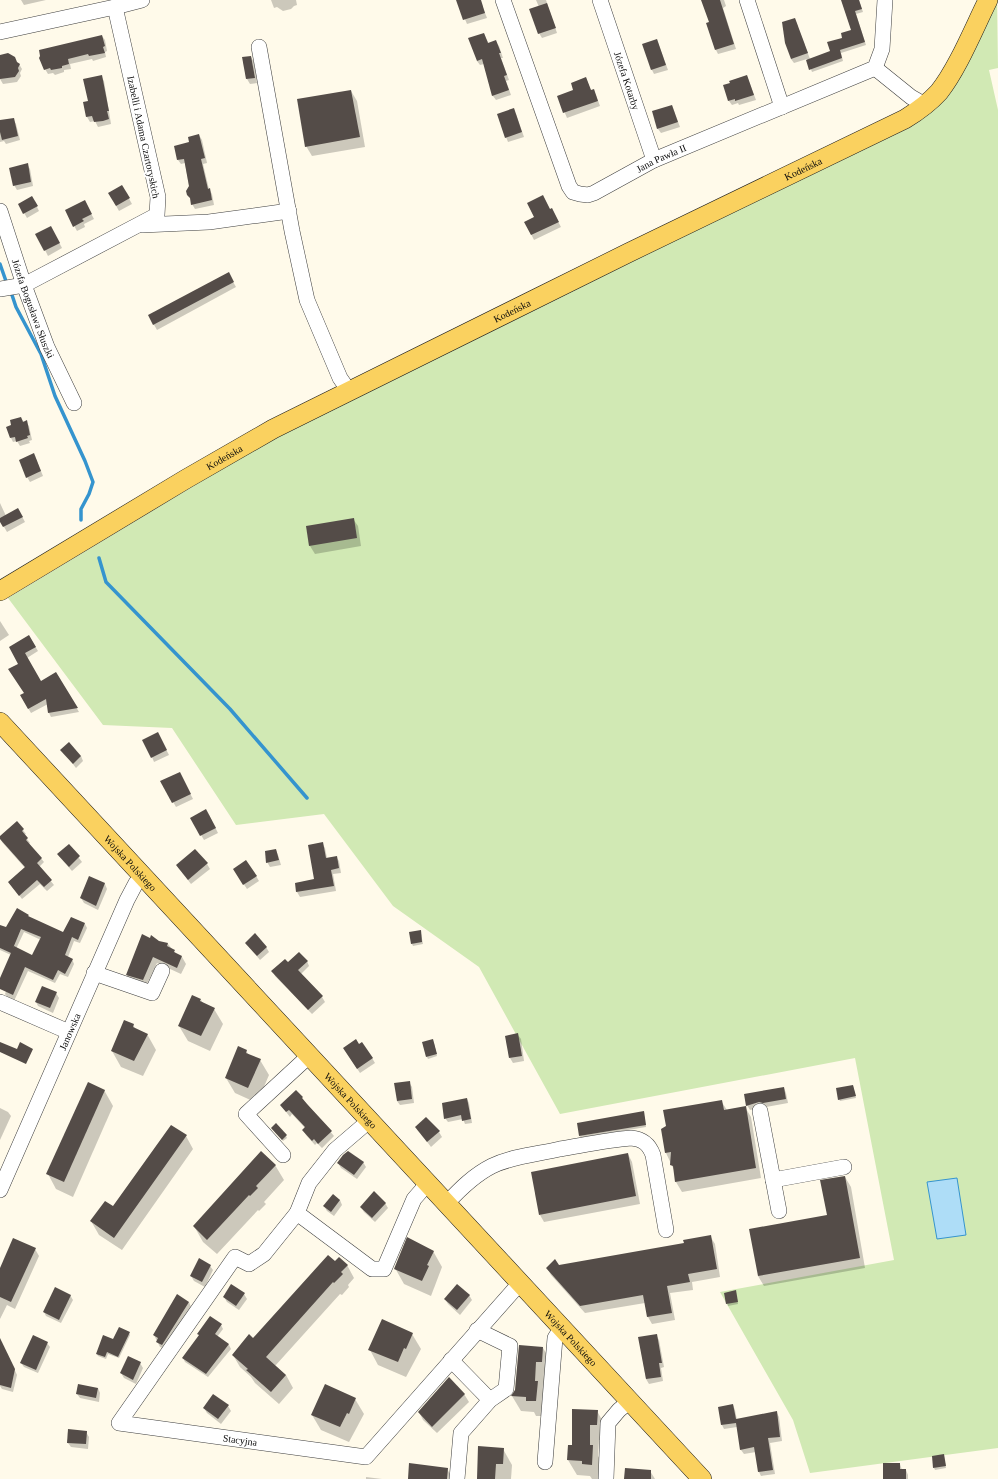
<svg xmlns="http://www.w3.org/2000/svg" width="998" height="1479" font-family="'Times New Roman',serif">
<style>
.green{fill:#d1e9b4}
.water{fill:#aeddf7;stroke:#3594ce}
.shadow{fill:#0003;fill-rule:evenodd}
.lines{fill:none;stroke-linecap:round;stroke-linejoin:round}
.stream{stroke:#3594ce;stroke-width:3.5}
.building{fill:#544c48}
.minor-casing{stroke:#3e3e3e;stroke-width:16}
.major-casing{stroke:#1c1c1c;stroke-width:20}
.minor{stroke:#fff;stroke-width:15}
.major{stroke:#fad15f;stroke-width:19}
.labels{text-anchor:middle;stroke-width:4;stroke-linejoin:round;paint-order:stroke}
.street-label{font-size:10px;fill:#0b0b0b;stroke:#fff}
</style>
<rect width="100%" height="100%" fill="#fffaea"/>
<!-- green -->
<polygon class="green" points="997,0 998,68 989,70 998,110 998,1448 810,1473 793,1420 720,1292 894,1260 855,1058 560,1114 479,967 393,906 324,814 236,825 172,728 103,725 8,598 268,441 638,258 885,139 920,119"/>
<!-- water -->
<polygon class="water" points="957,1178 966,1235 937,1239 927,1182"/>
<!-- shadow -->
<g class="shadow">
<polygon points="21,0 46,0 24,5"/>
<polygon points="271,0 296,0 297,5 294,6 291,9 283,11 277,7 274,8"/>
<polygon points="457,0 480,0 487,18 467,24"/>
<polygon points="536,0 546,0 557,33 542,38 539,33 539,7"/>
<polygon points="702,0 724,0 726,6 723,8 736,49 718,54 716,50 710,23"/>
<polygon points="842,0 859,0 863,12 856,14 866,45 841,53 843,61 812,72 807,59 794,63 791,59 795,19 810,59 832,52 852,31"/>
<polygon points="484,34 489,44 496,42 499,46 503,58 501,58 509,80 506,81 511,95 496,100 493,96 484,64 480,65 477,61"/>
<polygon points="102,36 105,40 107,51 105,52 106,57 93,61 92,59 70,64 71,69 64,70 64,72 55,75 53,73 48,74 45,69"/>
<polygon points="657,40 668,70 654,74 652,70"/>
<polygon points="0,56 19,64 22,69 20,73 21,76 17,82 3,84 0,79"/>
<polygon points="251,57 254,62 257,83 250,84 247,79 243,58"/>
<polygon points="101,76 104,81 111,124 98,127 95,121 90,122 87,117 84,103 89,102"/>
<polygon points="747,76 756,100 739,105 738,103 732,105 729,101"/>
<polygon points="586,78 591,91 593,91 596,95 600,106 567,118 558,96 575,91"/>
<polygon points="351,91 357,101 365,147 312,156 306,146"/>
<polygon points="672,106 680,127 661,133 658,129"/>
<polygon points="516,114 524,137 508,142 506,137"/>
<polygon points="13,119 16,124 20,140 6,144 4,141 0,142 0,122"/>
<polygon points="199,135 202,140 207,163 203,164 209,189 212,194 214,205 195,209 192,204 185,163 181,164 178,160 191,143"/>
<polygon points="27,164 30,169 33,186 17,190 14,185"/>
<polygon points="122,186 132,204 119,211 109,193"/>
<polygon points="32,197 39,211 27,218 19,204"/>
<polygon points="87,206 94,219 84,224 85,227 77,231 66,211"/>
<polygon points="554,214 561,227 534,240 525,222"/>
<polygon points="51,227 62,248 48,256 37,234"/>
<polygon points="228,273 236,287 157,330 149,316"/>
<polygon points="21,418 24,422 26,422 29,426 32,440 29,441 30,443 20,446 17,441 13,442 11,438 13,426"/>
<polygon points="36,459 43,476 30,482 27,477"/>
<polygon points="0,503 6,516 18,509 25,522 7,532 0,520"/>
<polygon points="353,519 358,526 361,546 315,554 310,546 307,527"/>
<polygon points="0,621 9,635 0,641"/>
<polygon points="29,636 38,651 27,658 41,683 56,673 79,712 51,717 49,713 48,704 31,713 21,696 25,694 19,664"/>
<polygon points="160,738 169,755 154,762 152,757"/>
<polygon points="62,750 81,756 83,761 76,768"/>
<polygon points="182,778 193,799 176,807 162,782"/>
<polygon points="209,815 218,833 204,840 191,818"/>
<polygon points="23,830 26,834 24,835 30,843 29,844 44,862 39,867 54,885 47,891 40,884 22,899 9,882 25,868 2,842 0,837"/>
<polygon points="322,843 325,848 327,858 336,857 339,861 341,873 333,874 336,891 300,897 297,892 296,883 315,880"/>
<polygon points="69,845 82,862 72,871 58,855"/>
<polygon points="276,850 278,855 281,865 270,867 267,862"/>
<polygon points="207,864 210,869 191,884 177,866"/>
<polygon points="237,874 256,876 259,881 247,889"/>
<polygon points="89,877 105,884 107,889 98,910 84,903 81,898"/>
<path d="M28 916 29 918 63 933 85 924 87 928 80 943 74 941 68 957 72 959 74 964 68 977 60 974 55 983 28 971 14 1001 8 998 5 994 11 978V955L0 950V932ZM24 932 41 940 33 956 16 949Z"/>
<polygon points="421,933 423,944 413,946 412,944"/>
<polygon points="158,942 168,944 177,955 182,957 186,964 181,974 157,963 146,986 131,981 127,975"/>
<polygon points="246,943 266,947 269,952 260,960"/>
<polygon points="307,961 309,966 301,974 322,997 325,1002 312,1014 275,976 273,971 288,963"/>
<polygon points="56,993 59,998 53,1013 38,1006 36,1002"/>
<polygon points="201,1000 203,1003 214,1009 223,1024 210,1051 188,1041 179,1026"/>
<polygon points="133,1025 136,1030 147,1034 156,1050 143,1076 121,1067 112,1051"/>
<polygon points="518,1035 521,1039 524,1061 513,1063 510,1058"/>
<polygon points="434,1043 437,1056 428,1059 427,1057"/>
<polygon points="246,1051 249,1055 260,1060 269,1075 257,1103 235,1093 226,1078"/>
<polygon points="347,1053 372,1058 375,1063 360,1073"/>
<polygon points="409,1082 412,1087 414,1103 400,1105 397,1101"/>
<polygon points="853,1086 856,1098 840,1101 839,1099"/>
<polygon points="784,1088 786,1093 788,1103 766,1107 762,1107 750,1110 747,1105"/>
<polygon points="104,1090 113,1106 73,1197 56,1189 48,1174"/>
<polygon points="302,1098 334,1136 322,1148 317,1143 315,1145 306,1135 303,1130 305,1128 292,1114 290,1117 281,1105"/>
<polygon points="467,1099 469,1103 472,1123 465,1124 463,1119 448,1122 445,1118"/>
<polygon points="721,1101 727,1110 745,1107 751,1117 761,1178 682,1192 676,1182 675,1172 666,1153 662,1130"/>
<polygon points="0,1108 8,1112 11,1116 0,1140"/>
<polygon points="644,1114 646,1127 581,1138 580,1136 578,1124"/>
<polygon points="273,1130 286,1136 287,1138 283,1141"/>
<polygon points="439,1132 442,1137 431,1147 422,1135"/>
<polygon points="186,1136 193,1149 122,1250 99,1235 91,1221 113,1207"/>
<polygon points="628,1154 632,1162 640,1204 544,1222 540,1215"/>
<polygon points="363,1162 366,1167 357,1179 341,1168 338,1163"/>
<polygon points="275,1165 284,1180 264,1202 266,1204 259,1211 258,1210 217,1254 203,1242 194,1226"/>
<polygon points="845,1177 851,1187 865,1268 764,1286 758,1276 828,1215"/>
<polygon points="333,1195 340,1200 342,1205 334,1216 327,1211 324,1206"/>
<polygon points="385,1203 388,1208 375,1222 364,1212 361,1207"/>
<polygon points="710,1236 715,1244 720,1277 692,1282 693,1290 670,1293 675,1320 652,1324 648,1317 645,1303 585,1313 551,1275 547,1268 685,1244"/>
<polygon points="35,1249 39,1256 15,1309 7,1305 0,1319 0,1270"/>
<polygon points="433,1251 442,1267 431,1296 404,1284 395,1268"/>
<polygon points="335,1263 347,1265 354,1278 348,1285 349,1287 342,1295 340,1294 275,1366 286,1375 293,1388 279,1404 255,1383 251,1377 240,1367 233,1355 254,1339"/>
<polygon points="210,1266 213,1270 205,1287 194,1281 191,1276"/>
<polygon points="725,1293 736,1294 738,1304 728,1306"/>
<polygon points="244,1294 247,1299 239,1310 227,1302 224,1297"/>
<polygon points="70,1295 73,1300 61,1323 46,1316 44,1312"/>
<polygon points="469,1295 472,1300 460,1315 448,1304 445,1299"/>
<polygon points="189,1302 191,1307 165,1349 160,1347 154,1335"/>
<polygon points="221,1325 223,1329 217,1337 229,1345 231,1349 208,1377 185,1362 183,1358"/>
<polygon points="129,1333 130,1335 119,1358 108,1354 106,1359 98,1356 97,1354 114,1341"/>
<polygon points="412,1334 421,1349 406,1377 378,1365 370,1350"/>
<polygon points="656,1335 659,1340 664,1367 661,1368 663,1381 649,1384 646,1379 639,1338"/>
<polygon points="47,1343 50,1347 38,1373 24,1367 21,1363"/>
<polygon points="0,1346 7,1353 17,1375 13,1392 2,1389 0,1386"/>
<polygon points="543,1348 552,1363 545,1416 536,1416 534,1412 521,1411 512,1396"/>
<polygon points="140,1363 143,1368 136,1384 124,1378 121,1373"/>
<polygon points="98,1388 100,1393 99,1402 80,1398 77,1394"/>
<polygon points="464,1394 469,1402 437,1433 423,1420 419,1412"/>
<polygon points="355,1399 364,1414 349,1442 321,1430 312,1415"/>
<polygon points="733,1405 735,1410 737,1420 777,1413 779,1417 782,1441 770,1443 775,1474 761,1476 759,1472 756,1452 744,1454 741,1450 737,1427 724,1429 722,1425"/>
<polygon points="228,1406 231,1411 221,1424 207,1413 204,1408"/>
<polygon points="597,1411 606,1427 606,1440 599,1440 598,1456 601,1461 600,1479 592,1479 590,1476 577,1475 568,1460 573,1446"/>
<polygon points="86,1432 89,1437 88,1449 71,1447 68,1443"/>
<polygon points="503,1449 512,1465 511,1479 478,1479"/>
<polygon points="944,1458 946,1468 935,1470 934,1468"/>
<polygon points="900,1464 902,1470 906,1470 908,1475 908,1479 884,1479"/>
<polygon points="447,1469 453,1479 409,1479"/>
<polygon points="650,1471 655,1479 625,1479"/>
<polygon points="366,1477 382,1479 366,1479"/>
</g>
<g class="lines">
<!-- stream -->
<g class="stream">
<polyline points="0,264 7,284"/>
<polyline points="12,295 16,307 41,354 55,396 85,461 93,482 89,494 81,509 81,520"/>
<polyline points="99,558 106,582 230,709 307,798"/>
</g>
</g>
<!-- building -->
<g class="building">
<polygon points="456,0 481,0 485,13 463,20"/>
<polygon points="701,0 720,0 734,44 715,50 706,23 709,22"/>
<polygon points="841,0 859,0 862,9 855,11 865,42 840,50 842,58 809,70 806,60 830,51 827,42 842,38 841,33 851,30"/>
<polygon points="547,3 556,28 538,34 529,9"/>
<polygon points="795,18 808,53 791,59 785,43 782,22"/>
<polygon points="484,33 488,43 496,40 501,53 499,53 507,75 504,76 509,90 492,96 482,59 477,61 468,38"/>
<polygon points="102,35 105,46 103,47 105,53 89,56 88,54 68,59 69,64 62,66 62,68 51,70 50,68 44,70 39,58 40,56 39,50"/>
<polygon points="657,39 666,65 651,70 642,44"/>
<polygon points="8,53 15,57 17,62 20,64 18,68 19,71 15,77 0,79 0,55"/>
<polygon points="251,56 255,78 246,79 242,57"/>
<polygon points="102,75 108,106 109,111 107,111 109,119 103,121 94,122 92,116 86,117 83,102 88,101 83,79"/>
<polygon points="747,75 754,95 735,101 735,99 728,101 723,85 730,83 729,81"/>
<polygon points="586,77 591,90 594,89 598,101 563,113 557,96 573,90 571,83"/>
<polygon points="351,90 360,137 305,147 297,99"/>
<polygon points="672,105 678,122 657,129 652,111"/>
<polygon points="514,108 522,132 505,138 497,114"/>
<polygon points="14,118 18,136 2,140 0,132 0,120"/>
<polygon points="199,134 205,158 201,159 208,189 210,188 212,200 191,205 190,198 187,195 186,191 189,186 184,159 177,160 174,146 189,142 188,137"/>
<polygon points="28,163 31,182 13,186 9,168"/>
<polygon points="122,185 130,198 116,206 108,193"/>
<polygon points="543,195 550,209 552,208 559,222 531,235 524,222 534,217 527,203"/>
<polygon points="32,196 38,206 23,214 18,204"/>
<polygon points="85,200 92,214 82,219 84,221 73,227 65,210"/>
<polygon points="51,226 60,243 44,251 35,234"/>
<polygon points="229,272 234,282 153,325 148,315"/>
<polygon points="21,417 23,422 27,420 30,435 27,436 28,438 16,442 15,437 10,438 6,427 11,425 10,420"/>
<polygon points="34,453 41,471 26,478 19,460"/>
<polygon points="18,508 23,517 3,527 0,522 0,518"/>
<polygon points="354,518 357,538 309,546 306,526"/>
<polygon points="29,635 36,647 25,653 41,681 56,672 78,708 48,713 46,699 28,709 20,695 24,693 8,669 18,664 9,647"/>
<polygon points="158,732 167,750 151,758 142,740"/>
<polygon points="69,742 81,756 73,764 60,750"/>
<polygon points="180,772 191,794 172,803 160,781"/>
<polygon points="206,809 216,828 200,836 190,818"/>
<polygon points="17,821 24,829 22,831 28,838 26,840 42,858 37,863 52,880 44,887 37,880 19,896 8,882 25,867 0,839 0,836"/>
<polygon points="323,842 326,858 337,856 339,868 331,870 334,886 296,892 295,883 314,879 308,845"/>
<polygon points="69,844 80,856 69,867 57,854"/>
<polygon points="195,849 208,863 188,880 176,865"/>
<polygon points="276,849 279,860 266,863 265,851"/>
<polygon points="246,860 257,876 243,885 233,869"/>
<polygon points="89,876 105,883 96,906 80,898"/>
<polygon points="17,908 29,915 28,916 63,932 71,917 85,923 78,940 72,937 65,955 73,959 65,974 58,970 53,980 25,967 13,995 0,989 0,978 14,946 32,955 41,937 21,929 11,953 0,948 0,925 6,927"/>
<polygon points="421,930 422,942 411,944 409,932"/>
<polygon points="255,933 267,947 257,956 245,943"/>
<polygon points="142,934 150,938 151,935 159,941 168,943 167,946 175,950 174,952 182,956 177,968 153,957 143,980 126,975"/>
<polygon points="299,952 308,961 298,970 323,996 308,1010 271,971 285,959 288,962"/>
<polygon points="42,986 57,992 50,1008 35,1002"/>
<polygon points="192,995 201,999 200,1001 215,1008 201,1036 178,1026"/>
<polygon points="124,1020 134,1024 133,1027 148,1034 134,1061 111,1051"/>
<polygon points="518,1033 522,1056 509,1058 505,1036"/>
<polygon points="356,1039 359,1044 362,1042 373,1058 357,1069 343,1048"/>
<polygon points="433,1039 437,1054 426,1057 422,1042"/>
<polygon points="0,1042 17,1049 20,1042 33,1049 26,1064 0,1052"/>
<polygon points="238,1046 247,1050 246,1053 261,1059 248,1088 225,1078"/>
<polygon points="410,1081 412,1099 397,1101 394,1083"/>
<polygon points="88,1082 105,1090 64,1182 46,1174"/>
<polygon points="853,1085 856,1096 838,1100 836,1088"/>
<polygon points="784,1087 786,1099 763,1103 759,1102 746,1106 744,1094"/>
<polygon points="296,1090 303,1097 302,1098 307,1104 332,1131 318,1144 314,1139 312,1141 302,1130 305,1127 289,1110 286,1112 280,1105"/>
<polygon points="467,1098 471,1119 462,1121 461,1115 444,1119 442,1103"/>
<polygon points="722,1100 724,1110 746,1106 756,1168 675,1182 673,1166 670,1165 671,1152 665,1153 661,1129 666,1126 663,1110"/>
<polygon points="644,1111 646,1125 579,1136 577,1123"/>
<polygon points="426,1117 440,1131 427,1142 415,1127"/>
<polygon points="276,1123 287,1135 282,1140 271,1128"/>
<polygon points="171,1125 187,1135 114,1238 90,1221 105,1201 113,1206"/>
<polygon points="261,1151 276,1165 256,1186 258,1188 250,1196 249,1195 207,1240 193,1226"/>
<polygon points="348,1151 364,1162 354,1175 337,1163 343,1155"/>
<polygon points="628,1153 636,1196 539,1215 531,1172"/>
<polygon points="845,1176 860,1258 758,1276 749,1229 827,1215 820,1180"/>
<polygon points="374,1191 386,1203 372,1218 360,1207"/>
<polygon points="333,1194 340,1200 331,1212 323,1206"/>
<polygon points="711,1235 717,1269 688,1274 690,1282 667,1286 672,1313 647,1317 643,1295 580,1306 546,1268 555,1259 559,1265 684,1243 683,1240"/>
<polygon points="407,1237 434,1251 427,1265 429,1266 422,1281 394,1269"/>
<polygon points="13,1238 36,1248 11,1302 0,1297 0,1268"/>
<polygon points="328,1255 335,1261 339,1257 348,1265 341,1272 343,1274 334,1283 333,1282 266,1357 286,1375 271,1392 246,1370 248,1369 232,1355 249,1334 253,1338"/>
<polygon points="199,1258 211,1265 202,1282 190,1276"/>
<polygon points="231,1284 245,1293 236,1306 223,1297"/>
<polygon points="457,1284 470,1295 457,1310 444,1299"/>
<polygon points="55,1287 71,1295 59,1320 43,1312"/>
<polygon points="736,1290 738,1302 726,1304 724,1293"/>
<polygon points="177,1294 189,1302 162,1345 156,1342 158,1338 153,1335"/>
<polygon points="210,1316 222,1324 215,1334 229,1344 206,1374 182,1358 199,1335 197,1334"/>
<polygon points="382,1319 413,1333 406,1349 404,1348 398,1362 368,1350"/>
<polygon points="119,1327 130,1332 118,1357 107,1352 105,1357 96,1354 103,1335 113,1339"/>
<polygon points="657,1334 662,1363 659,1363 661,1377 646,1379 638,1337"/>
<polygon points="33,1335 48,1342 36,1370 20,1363"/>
<polygon points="0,1338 15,1369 11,1388 0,1385"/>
<polygon points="519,1345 543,1347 542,1362 536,1362 535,1381 538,1381 536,1401 526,1401 526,1397 511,1396 515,1390"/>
<polygon points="128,1356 141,1362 133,1380 120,1373"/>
<polygon points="449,1377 465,1394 432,1427 418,1412"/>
<polygon points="78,1384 98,1388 96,1398 76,1394"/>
<polygon points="325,1384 356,1398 349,1414 347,1413 340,1427 311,1415"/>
<polygon points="213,1394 229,1405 218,1419 203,1408"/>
<polygon points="733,1404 736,1419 777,1411 780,1437 768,1438 773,1470 758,1472 754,1447 740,1450 736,1423 721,1425 718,1407"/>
<polygon points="572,1409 598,1410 597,1425 590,1425 590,1445 593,1445 592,1465 582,1464 582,1461 567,1460 568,1445 572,1445"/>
<polygon points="68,1429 87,1431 86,1444 67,1443"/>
<polygon points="478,1446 504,1448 503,1464 496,1464 495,1479 477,1479"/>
<polygon points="944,1454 946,1466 933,1468 932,1456"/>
<polygon points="409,1463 448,1468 447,1479 408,1479"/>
<polygon points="883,1463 900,1463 900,1469 906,1469 906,1479 883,1479"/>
<polygon points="625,1468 651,1470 651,1479 624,1479"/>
</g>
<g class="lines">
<defs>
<g id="minor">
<path id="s1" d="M503 0 569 186 573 192 580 194 588 195 594 193 654 160 875 68 882 49 885 0"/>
<path id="s2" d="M600 0 654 160"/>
<polyline points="747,0 782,107"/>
<polyline points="0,32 115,7 142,0"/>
<polyline points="259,47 292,231 307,300 340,378 349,391"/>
<polyline points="875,68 911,97 925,105"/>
<path id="s3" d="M0 211 24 285 47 347 74 403"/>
<polyline points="142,225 209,222 289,211"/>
<polyline points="0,289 24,285 157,215 158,197 115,7"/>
<polyline points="94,973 152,993 162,971"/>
<polyline points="0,1002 69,1032"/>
<polyline points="760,1111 779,1211"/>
<polyline points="283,1155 246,1114 310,1055"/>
<polyline points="773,1180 844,1167"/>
<path id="s4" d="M428 1183 414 1199 384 1269H372L297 1213 264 1254 249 1264 235 1257 119 1423 366 1457 521 1282"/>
<path id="s5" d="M0 1190 127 900 136 883 143 876"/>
<path d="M447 1203C460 1189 474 1175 492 1166 513 1156 538 1154 560 1149 584 1145 607 1140 631 1138 643 1139 649 1144 653 1155L666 1230"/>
<polyline points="297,1213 309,1183 335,1150 370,1120"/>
<polyline points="451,1360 490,1400"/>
<polyline points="545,1462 555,1338 562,1327"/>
<polyline points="457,1479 461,1433 490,1400 506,1389 510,1346 477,1330"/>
<polyline points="606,1479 608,1423 619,1410 630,1401"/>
</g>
<g id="major">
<path id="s6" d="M0 591 186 479 273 429 628 253 905 119C918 111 929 103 939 92 958 68 974 28 988 0"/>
<path id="s7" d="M0 722 702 1479"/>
</g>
</defs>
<!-- minor casing -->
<use href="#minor" class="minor-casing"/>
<!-- major casing -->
<use href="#major" class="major-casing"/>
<!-- minor -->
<use href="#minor" class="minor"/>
<!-- major -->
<use href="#major" class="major"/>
</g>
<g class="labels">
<!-- street labels -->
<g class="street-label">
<text dy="4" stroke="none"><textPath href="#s2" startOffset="85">Józefa Kotarby</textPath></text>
<text transform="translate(144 137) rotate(78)" y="4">Izabelli i Adama Czartoryskich</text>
<text dy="4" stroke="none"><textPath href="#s1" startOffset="302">Jana Pawła II</textPath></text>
<text dy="4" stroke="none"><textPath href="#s6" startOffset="908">Kodeńska</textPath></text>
<text dy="4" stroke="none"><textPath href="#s3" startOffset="103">Józefa Bogusława Słuszki</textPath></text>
<text dy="4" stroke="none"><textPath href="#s6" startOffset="584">Kodeńska</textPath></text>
<text dy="4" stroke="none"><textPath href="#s6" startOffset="261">Kodeńska</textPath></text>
<text dy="4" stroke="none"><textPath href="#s7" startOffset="192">Wojska Polskiego</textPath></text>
<text dy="4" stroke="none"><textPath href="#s5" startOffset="173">Janowska</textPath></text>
<text dy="4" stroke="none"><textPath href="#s7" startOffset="516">Wojska Polskiego</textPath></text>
<text dy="4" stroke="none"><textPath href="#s7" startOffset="840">Wojska Polskiego</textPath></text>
<text dy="4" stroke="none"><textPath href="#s4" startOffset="614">Stacyjna</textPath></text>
</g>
</g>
</svg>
